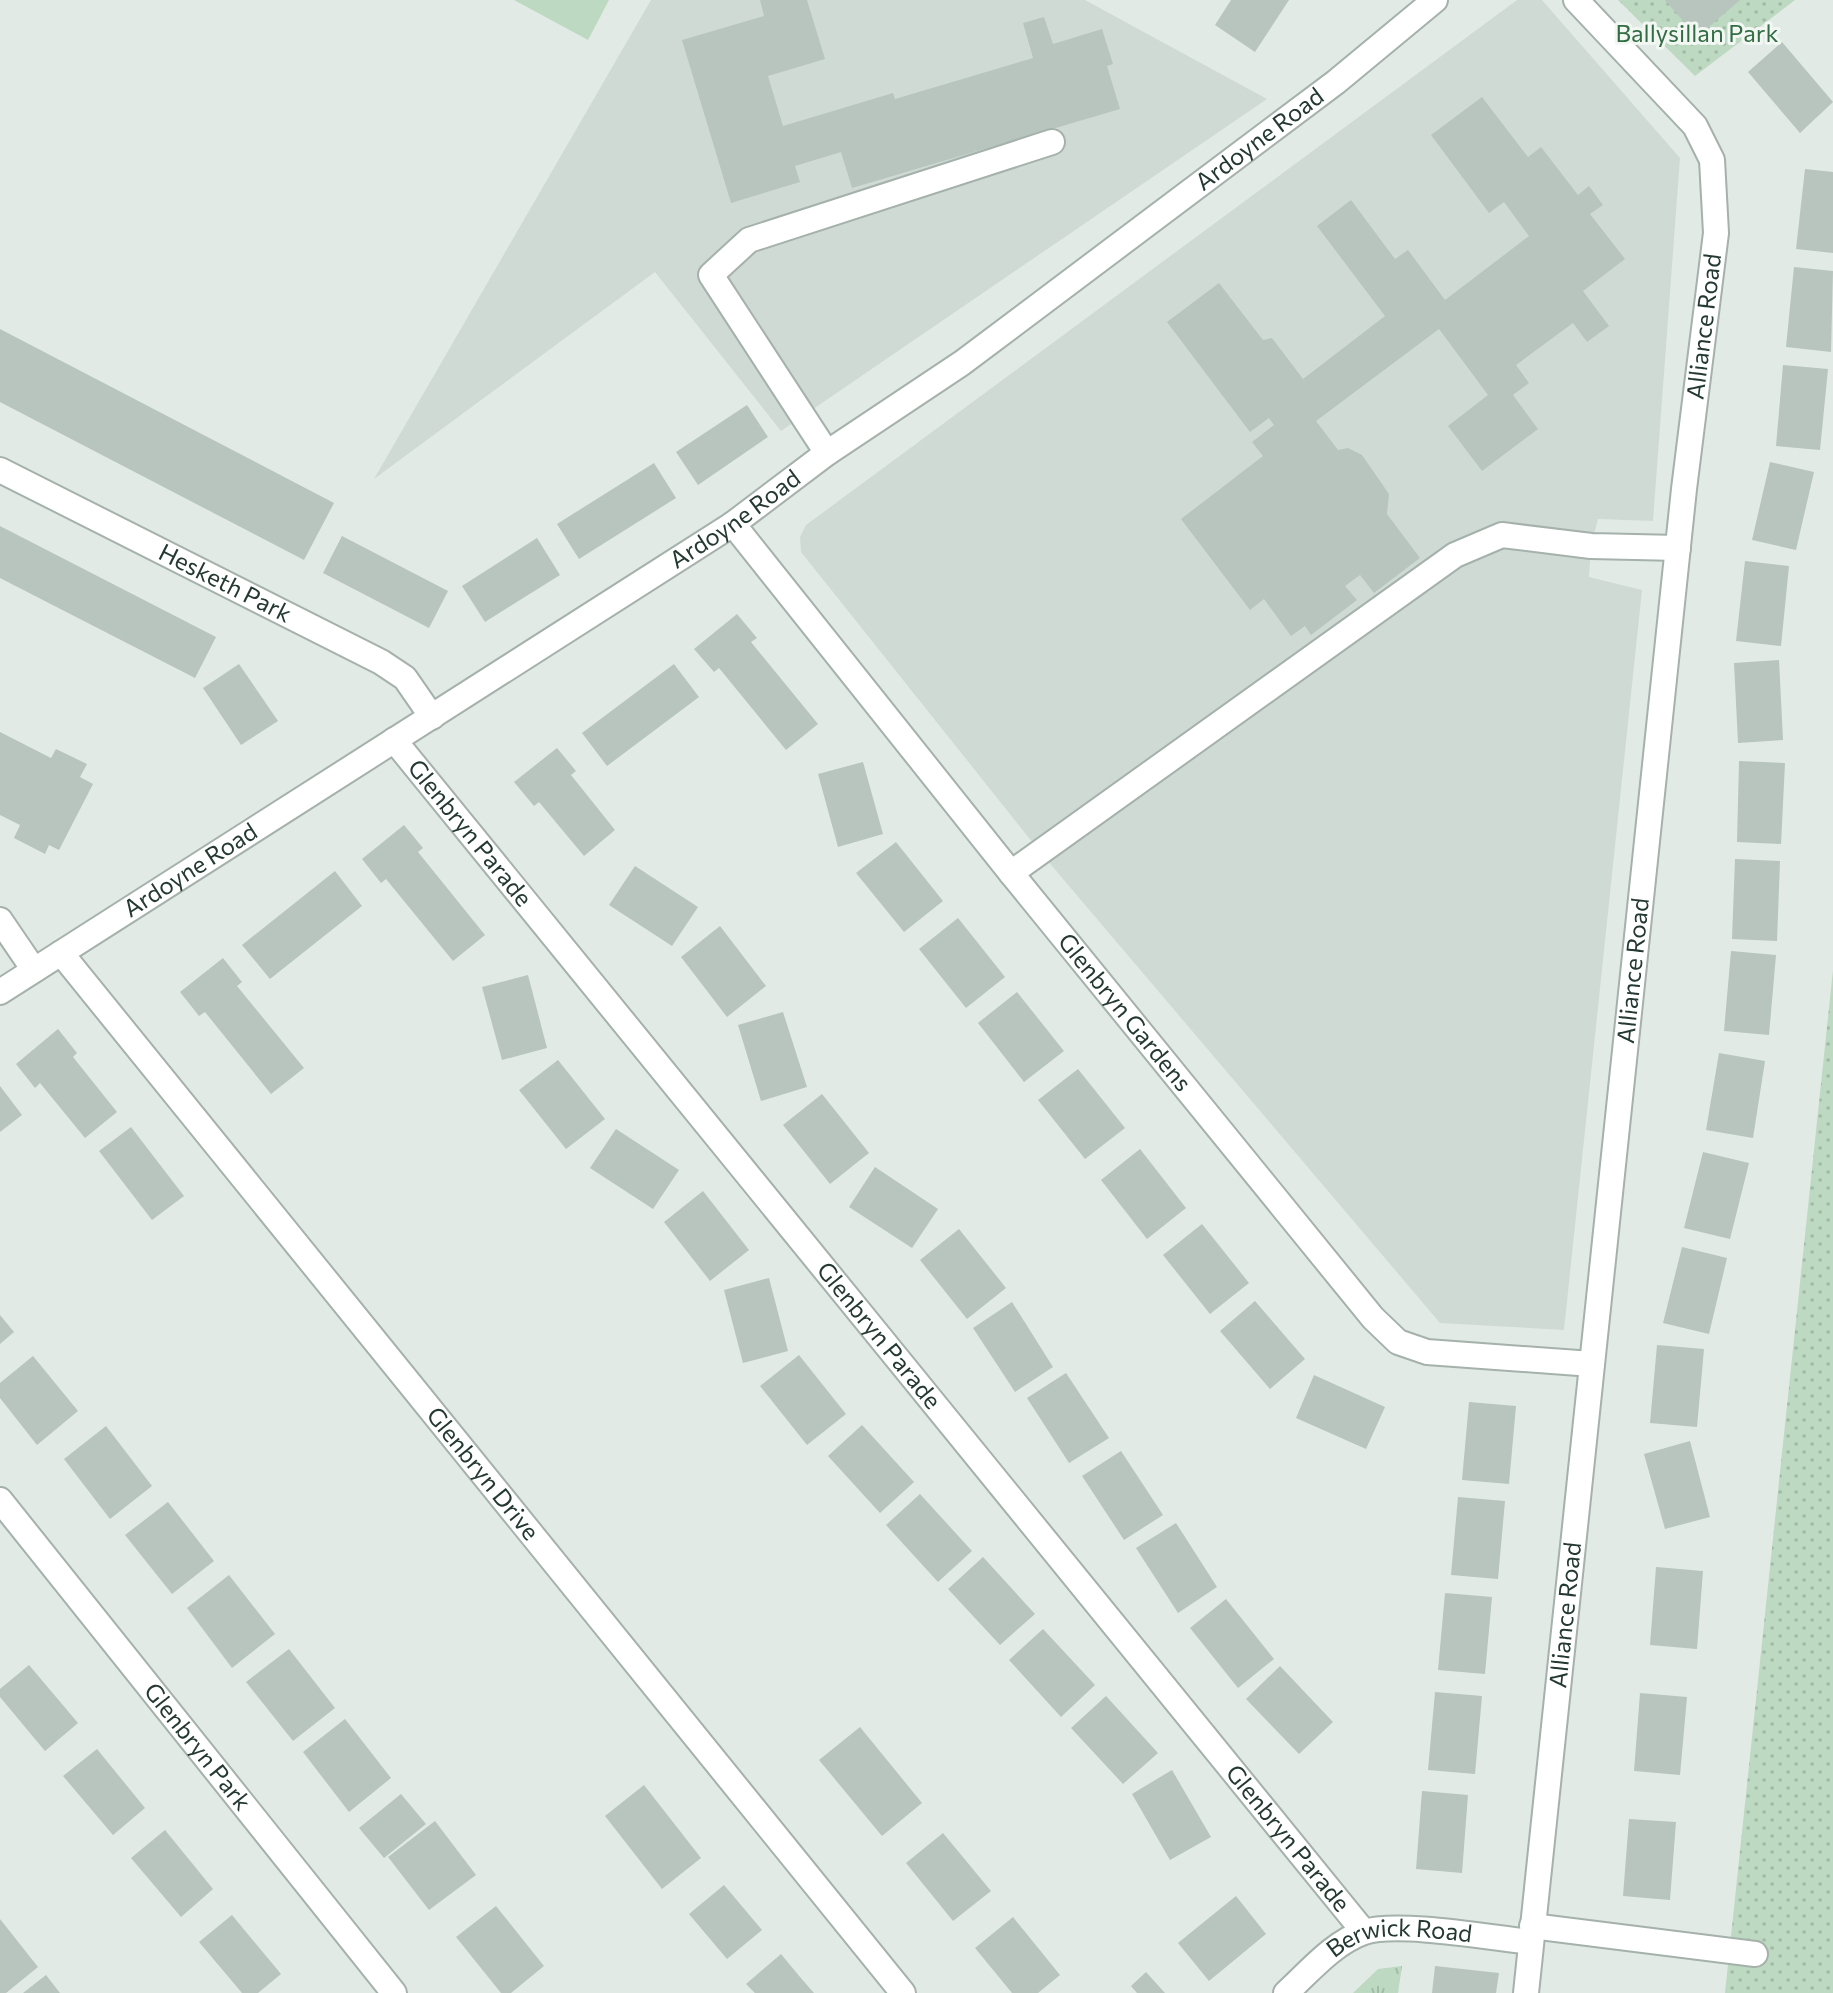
<svg xmlns="http://www.w3.org/2000/svg" width="1833" height="1993" font-family="Commissioner,sans-serif">
<style>
.built{fill:#d0dad4}
.grass{fill:url(#grass-tufts)}
.park{fill:url(#park-dots)}
.pitch{fill:#bdd9c1}
.building{fill:#b7c5be}
.lines{fill:none;stroke-linecap:round;stroke-linejoin:round}
.minor-casing{stroke:#a5b1ab;stroke-width:28}
.minor{stroke:#fff;stroke-width:24}
.labels{text-anchor:middle;stroke-width:6;stroke-linejoin:round;paint-order:stroke}
.park-label{font-size:24px;fill:#326c42;stroke:#f2f7f4}
.street-label{font-size:24px;fill:#243931;stroke:#f2f7f4}
</style>
<defs>
<pattern id="grass-tufts" width="24" height="20" patternUnits="userSpaceOnUse" patternTransform="scale(2)"><rect width="24" height="20" fill="#bdd9c1"/><path d="M3 7l-1-3M5 7V3M7 7l1-3M15 17l-1-3M17 17v-4M19 17l1-3" fill="none" stroke="#a2bba6"/></pattern>
<pattern id="park-dots" width="8" height="8" patternUnits="userSpaceOnUse" patternTransform="scale(2)"><rect width="8" height="8" fill="#bdd9c1"/><path d="M2 2h.1M6 6h.1" fill="none" stroke="#a2bba6" stroke-width="1.8" stroke-linecap="round"/></pattern>
</defs>
<rect width="100%" height="100%" fill="#e2eae5"/>
<!-- built -->
<g class="built">
<polygon points="651,0 1085,0 1267,99 781,431 655,272 374,479"/>
<polygon points="1517,0 1542,0 1680,158 1653,521 1598,519 1591,546 1589,577 1642,590 1564,1330 1440,1323 1041,853 801,552 800,537 806,525"/>
</g>
<!-- grass -->
<polygon class="grass" points="1402,1966 1398,1993 1353,1993 1378,1969"/>
<!-- park -->
<g class="park">
<polygon points="1618,0 1795,0 1695,76"/>
<polygon points="1833,970 1833,1993 1725,1993"/>
</g>
<!-- pitch -->
<polygon class="pitch" points="514,0 609,0 588,40"/>
<!-- building -->
<g class="building">
<polygon points="760,0 807,0 825,59 768,76 783,126 893,93 895,99 1033,58 1023,23 1044,17 1053,44 1102,29 1113,64 1107,66 1120,109 852,188 841,152 795,166 800,182 731,203 682,40 764,16"/>
<polygon points="1231,0 1289,0 1255,52 1215,25"/>
<polygon points="1665,0 1740,0 1697,37"/>
<polygon points="1782,42 1833,102 1800,133 1748,72"/>
<polygon points="1482,97 1528,157 1541,147 1578,195 1589,186 1603,205 1590,214 1625,259 1583,291 1609,326 1587,342 1573,323 1516,365 1529,383 1513,395 1538,429 1482,471 1448,426 1488,395 1439,329 1316,421 1338,450 1348,448 1362,455 1389,494 1387,514 1420,558 1374,593 1360,575 1345,586 1357,600 1311,635 1305,626 1291,636 1264,599 1250,610 1181,519 1263,456 1252,442 1274,425 1269,418 1250,432 1167,322 1219,283 1263,340 1272,338 1303,379 1385,316 1317,226 1351,200 1395,259 1408,250 1445,300 1529,236 1504,202 1489,213 1431,135"/>
<polygon points="1805,169 1833,172 1833,253 1796,249"/>
<polygon points="1794,267 1833,271 1831,352 1786,347"/>
<polygon points="0,329 334,503 304,560 0,402"/>
<polygon points="1783,365 1828,369 1820,450 1776,446"/>
<polygon points="747,405 768,437 698,485 676,452"/>
<polygon points="1770,462 1814,472 1796,550 1752,540"/>
<polygon points="654,463 676,498 579,559 557,524"/>
<polygon points="0,526 216,637 195,678 0,578"/>
<polygon points="342,536 448,591 429,628 323,573"/>
<polygon points="537,538 560,575 485,622 462,586"/>
<polygon points="1745,561 1789,566 1781,646 1736,641"/>
<polygon points="737,614 757,638 751,642 818,724 786,750 719,668 714,672 694,649"/>
<polygon points="1779,660 1783,740 1738,743 1734,663"/>
<polygon points="239,664 278,721 241,745 203,688"/>
<polygon points="674,664 699,697 607,766 582,733"/>
<polygon points="0,732 51,758 56,749 87,764 80,777 93,784 59,850 49,845 45,854 14,838 20,825 0,815"/>
<polygon points="557,748 576,771 571,775 615,830 584,856 539,802 534,806 514,782"/>
<polygon points="1739,761 1785,763 1781,844 1737,842"/>
<polygon points="863,762 883,834 838,847 818,774"/>
<polygon points="404,825 423,848 418,852 485,935 453,961 386,879 381,883 362,859"/>
<polygon points="896,842 943,901 904,932 856,873"/>
<polygon points="1735,859 1780,861 1777,941 1732,939"/>
<polygon points="635,866 698,907 672,946 609,905"/>
<polygon points="335,871 362,906 270,979 242,945"/>
<polygon points="958,918 1005,977 966,1008 919,949"/>
<polygon points="720,926 766,986 727,1017 681,957"/>
<polygon points="1731,951 1776,955 1769,1035 1724,1031"/>
<polygon points="223,958 242,982 237,986 304,1068 271,1094 205,1012 199,1016 180,992"/>
<polygon points="528,975 547,1048 502,1060 482,987"/>
<polygon points="1017,992 1064,1051 1024,1082 978,1023"/>
<polygon points="783,1012 807,1087 761,1101 738,1025"/>
<polygon points="58,1029 77,1053 73,1057 117,1112 85,1138 40,1083 35,1088 16,1064"/>
<polygon points="1719,1053 1765,1061 1753,1138 1706,1130"/>
<polygon points="558,1060 605,1119 566,1149 519,1090"/>
<polygon points="1078,1069 1125,1128 1085,1159 1038,1100"/>
<polygon points="0,1086 22,1115 0,1132"/>
<polygon points="822,1094 869,1153 830,1184 783,1125"/>
<polygon points="131,1127 184,1196 152,1220 99,1151"/>
<polygon points="616,1129 679,1170 653,1209 590,1168"/>
<polygon points="1140,1149 1186,1208 1147,1239 1101,1180"/>
<polygon points="1703,1152 1749,1163 1730,1239 1684,1228"/>
<polygon points="875,1167 938,1209 912,1248 849,1207"/>
<polygon points="703,1191 749,1250 710,1281 664,1222"/>
<polygon points="1202,1224 1249,1283 1210,1314 1163,1255"/>
<polygon points="959,1229 1006,1288 967,1319 920,1260"/>
<polygon points="1682,1247 1727,1258 1709,1334 1663,1323"/>
<polygon points="769,1278 788,1351 743,1363 724,1290"/>
<polygon points="1255,1301 1305,1359 1270,1389 1220,1331"/>
<polygon points="1012,1302 1053,1367 1015,1392 973,1328"/>
<polygon points="0,1315 14,1332 0,1344"/>
<polygon points="1657,1345 1704,1349 1697,1427 1650,1423"/>
<polygon points="799,1355 846,1414 807,1445 760,1386"/>
<polygon points="33,1356 78,1411 37,1445 0,1398 0,1383"/>
<polygon points="1066,1373 1109,1438 1069,1463 1027,1398"/>
<polygon points="1314,1375 1385,1407 1366,1449 1296,1418"/>
<polygon points="1469,1402 1516,1406 1509,1484 1462,1480"/>
<polygon points="862,1425 914,1482 880,1513 828,1456"/>
<polygon points="106,1426 152,1486 110,1519 64,1459"/>
<polygon points="1690,1441 1710,1517 1665,1529 1644,1454"/>
<polygon points="1121,1451 1163,1515 1124,1540 1082,1476"/>
<polygon points="920,1494 972,1551 938,1582 886,1525"/>
<polygon points="1458,1497 1505,1501 1498,1579 1451,1575"/>
<polygon points="168,1502 214,1561 172,1594 125,1535"/>
<polygon points="1176,1523 1217,1587 1178,1613 1136,1548"/>
<polygon points="983,1557 1035,1614 1000,1645 948,1589"/>
<polygon points="1656,1567 1703,1571 1697,1649 1650,1645"/>
<polygon points="229,1575 275,1634 232,1668 187,1608"/>
<polygon points="1445,1593 1492,1597 1485,1674 1438,1670"/>
<polygon points="1226,1599 1274,1659 1238,1688 1190,1628"/>
<polygon points="1043,1629 1095,1685 1061,1717 1009,1660"/>
<polygon points="289,1649 335,1708 293,1741 246,1682"/>
<polygon points="29,1665 78,1723 45,1751 0,1697 0,1689"/>
<polygon points="1280,1666 1333,1722 1299,1754 1246,1699"/>
<polygon points="1435,1692 1482,1696 1475,1774 1428,1770"/>
<polygon points="1640,1693 1687,1697 1680,1775 1634,1771"/>
<polygon points="1106,1696 1158,1753 1123,1784 1071,1728"/>
<polygon points="345,1719 391,1778 349,1812 303,1752"/>
<polygon points="860,1727 922,1803 882,1836 819,1760"/>
<polygon points="97,1749 145,1808 113,1835 63,1776"/>
<polygon points="1172,1770 1211,1837 1170,1860 1132,1794"/>
<polygon points="644,1785 701,1858 662,1889 605,1816"/>
<polygon points="1422,1791 1468,1795 1462,1873 1416,1869"/>
<polygon points="401,1794 426,1824 384,1858 359,1828"/>
<polygon points="1629,1819 1676,1822 1670,1900 1623,1896"/>
<polygon points="435,1821 476,1875 429,1910 388,1857"/>
<polygon points="165,1830 213,1889 181,1917 131,1858"/>
<polygon points="943,1833 991,1891 953,1921 906,1863"/>
<polygon points="724,1885 762,1930 727,1959 689,1914"/>
<polygon points="1236,1896 1266,1934 1209,1981 1178,1943"/>
<polygon points="496,1906 544,1966 511,1993 501,1993 456,1937"/>
<polygon points="232,1915 281,1974 258,1993 242,1993 199,1942"/>
<polygon points="1013,1917 1060,1975 1038,1993 1012,1993 975,1948"/>
<polygon points="0,1919 38,1967 6,1993 0,1993"/>
<polygon points="781,1954 800,1977 814,1993 755,1993 746,1984"/>
<polygon points="1435,1966 1499,1973 1496,1993 1432,1993"/>
<polygon points="1146,1972 1165,1993 1137,1993 1131,1986"/>
<polygon points="46,1975 60,1993 23,1993"/>
</g>
<g class="lines">
<defs>
<g id="minor">
<polyline points="827,453 711,275 749,240 1052,142"/>
<path id="s1" d="M0 470 381 662 405 678 432 717"/>
<path id="s2" d="M733 524 1011 873 1373 1318 1398 1342 1427 1352 1592 1364"/>
<path id="s3" d="M394 740 1364 1932"/>
<polyline points="1011,873 1455,555 1502,535 1591,546 1678,548"/>
<polyline points="0,920 34,970"/>
<path id="s4" d="M61 953 903 1993"/>
<path id="s5" d="M0 992 733 524 827 453 962 363 1336 82 1435 0"/>
<path id="s6" d="M0 1500 394 1993"/>
<polyline points="1532,1926 1755,1954"/>
<path id="s7" d="M1286 1993C1309 1972 1333 1943 1364 1932 1398 1921 1492 1938 1531 1942"/>
<path id="s8" d="M1526 1993 1684 489 1716 233 1712 160 1695 126 1576 0"/>
</g>
</defs>
<!-- minor casing -->
<use href="#minor" class="minor-casing"/>
<!-- minor -->
<use href="#minor" class="minor"/>
</g>
<g class="labels">
<!-- park labels -->
<g class="park-label">
<text x="1697" y="42">Ballysillan Park</text>
</g>
<!-- street labels -->
<g class="street-label">
<text dy="8" stroke="none"><textPath href="#s5" startOffset="1522">Ardoyne Road</textPath></text>
<text dy="8" stroke="none"><textPath href="#s8" startOffset="1676">Alliance Road</textPath></text>
<text dy="8" stroke="none"><textPath href="#s5" startOffset="874">Ardoyne Road</textPath></text>
<text dy="8" stroke="none"><textPath href="#s1" startOffset="252">Hesketh Park</textPath></text>
<text dy="8" stroke="none"><textPath href="#s3" startOffset="120">Glenbryn Parade</textPath></text>
<text dy="8" stroke="none"><textPath href="#s5" startOffset="226">Ardoyne Road</textPath></text>
<text dy="8" stroke="none"><textPath href="#s8" startOffset="1028">Alliance Road</textPath></text>
<text dy="8" stroke="none"><textPath href="#s2" startOffset="626">Glenbryn Gardens</textPath></text>
<text dy="8" stroke="none"><textPath href="#s3" startOffset="768">Glenbryn Parade</textPath></text>
<text dy="8" stroke="none"><textPath href="#s4" startOffset="670">Glenbryn Drive</textPath></text>
<text dy="8" stroke="none"><textPath href="#s8" startOffset="380">Alliance Road</textPath></text>
<text dy="8" stroke="none"><textPath href="#s6" startOffset="316">Glenbryn Park</textPath></text>
<text dy="8" stroke="none"><textPath href="#s3" startOffset="1416">Glenbryn Parade</textPath></text>
<text dy="8" stroke="none"><textPath href="#s7" startOffset="134">Berwick Road</textPath></text>
</g>
</g>
</svg>
